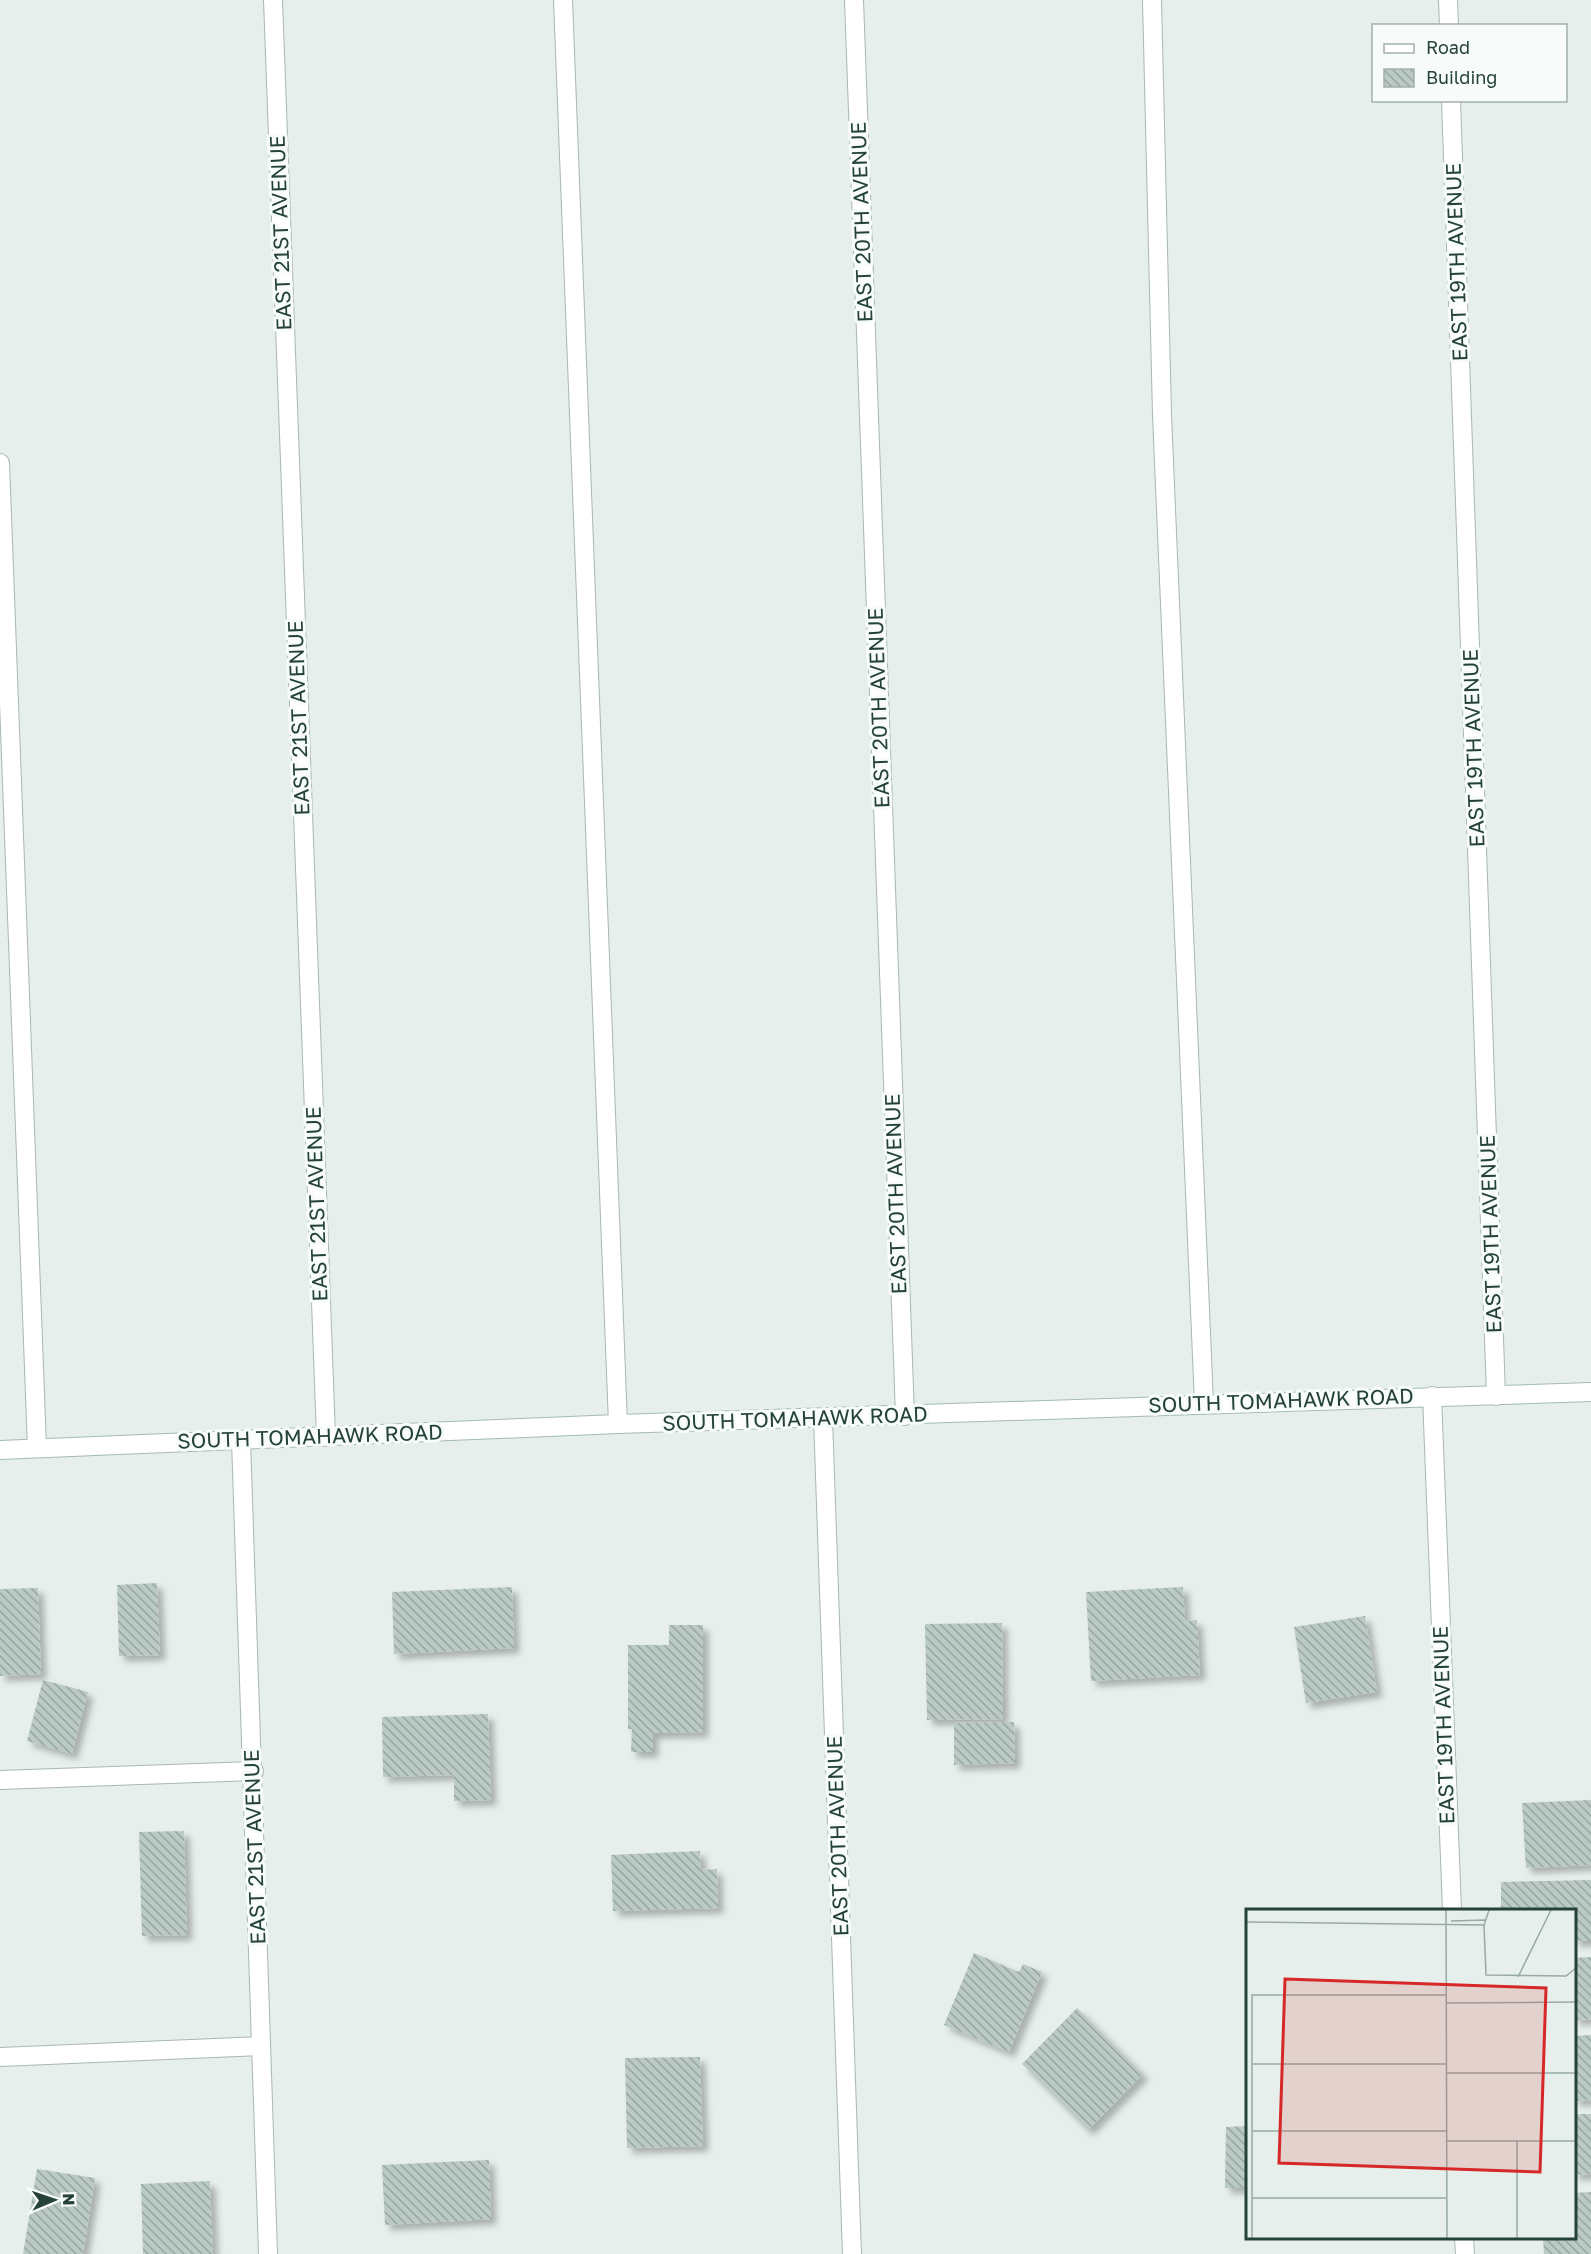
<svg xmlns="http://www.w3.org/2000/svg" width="1591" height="2254" font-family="'Golos Text',sans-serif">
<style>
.building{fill:url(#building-back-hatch);filter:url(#shadow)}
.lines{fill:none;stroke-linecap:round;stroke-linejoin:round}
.service-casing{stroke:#a8b8b2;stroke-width:20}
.minor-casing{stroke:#a8b8b2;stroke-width:20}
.secondary-casing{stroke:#a4bbb3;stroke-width:20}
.service{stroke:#fff;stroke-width:18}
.minor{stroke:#fff;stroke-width:18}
.secondary{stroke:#fff;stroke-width:18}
.labels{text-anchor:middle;stroke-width:6;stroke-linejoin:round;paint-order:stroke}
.street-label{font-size:21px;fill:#24423a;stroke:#f7fbf9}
.inset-road{fill:none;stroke:#98aaa4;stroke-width:1.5}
.view{fill:#d62828;fill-opacity:0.15;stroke:#d62828;stroke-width:3}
.inset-edge{fill:none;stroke:#24423a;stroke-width:3}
</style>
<defs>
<pattern id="building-back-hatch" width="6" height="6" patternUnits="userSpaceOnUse" patternTransform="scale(1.5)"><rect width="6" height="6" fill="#bbcac4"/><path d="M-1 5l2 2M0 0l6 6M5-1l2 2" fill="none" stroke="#98a6a0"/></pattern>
<filter id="shadow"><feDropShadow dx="5.5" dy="5.5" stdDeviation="3" flood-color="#0004"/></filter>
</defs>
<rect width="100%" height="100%" fill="#e6efeb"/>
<!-- building -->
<g class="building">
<polygon points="157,1583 160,1655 119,1656 117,1585"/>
<polygon points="512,1587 514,1648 394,1654 392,1592"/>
<polygon points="1183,1587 1185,1621 1197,1620 1200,1675 1091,1681 1086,1592"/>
<polygon points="38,1588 41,1674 0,1676 0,1589"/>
<polygon points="1365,1616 1377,1692 1306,1703 1294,1627"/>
<polygon points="1002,1623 1003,1719 927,1720 925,1624"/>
<polygon points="669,1625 703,1625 703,1732 653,1733 653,1752 631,1752 632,1729 628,1729 628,1645 669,1645"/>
<polygon points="43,1680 88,1692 72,1754 27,1741"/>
<polygon points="488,1714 491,1800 454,1801 454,1775 383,1777 382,1717"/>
<polygon points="1014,1722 1015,1763 954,1765 954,1723"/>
<polygon points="1591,1800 1591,1865 1526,1868 1522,1803"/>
<polygon points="184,1831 187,1935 142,1936 139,1832"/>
<polygon points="700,1851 701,1870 717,1869 718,1908 613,1911 611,1855"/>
<polygon points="1591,1880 1591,1941 1574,1941 1574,1910 1501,1910 1501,1882"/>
<polygon points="974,1953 1019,1972 1023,1964 1042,1972 1009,2052 944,2025"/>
<polygon points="1591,1957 1591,2019 1574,2020 1574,1958"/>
<polygon points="1077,2008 1143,2074 1088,2130 1022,2064"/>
<polygon points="1591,2035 1591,2100 1574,2101 1574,2036"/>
<polygon points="700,2057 703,2146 627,2148 625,2058"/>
<polygon points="1574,2114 1591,2114 1591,2174 1574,2175"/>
<polygon points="1248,2126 1248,2188 1225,2188 1226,2127"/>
<polygon points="489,2160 491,2219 385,2225 382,2165"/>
<polygon points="37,2169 95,2178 83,2254 23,2254"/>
<polygon points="210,2181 213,2254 143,2254 141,2184"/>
<polygon points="1591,2192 1591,2254 1544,2254 1543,2238 1574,2238 1574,2193"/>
</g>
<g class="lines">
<defs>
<g id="service">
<polyline points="563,0 618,1424"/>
<polyline points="1152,0 1162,415 1204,1404"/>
<polyline points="0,463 37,1448"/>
<polyline points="0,1780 254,1771"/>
</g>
<g id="minor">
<polyline points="273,0 326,1437"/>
<polyline points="854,0 905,1416"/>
<polyline points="1448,0 1449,26"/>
<polyline points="1451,100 1496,1396"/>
<polyline points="1432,1396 1452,1910"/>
<polyline points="823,1418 852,2254"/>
<polyline points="241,1440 268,2254"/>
<polyline points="0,2057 261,2046"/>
<polyline points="1464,2238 1465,2254"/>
</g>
<polyline id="secondary" points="0,1450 618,1424 1591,1392"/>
</defs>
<!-- service casing -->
<use href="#service" class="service-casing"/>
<!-- minor casing -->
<use href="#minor" class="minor-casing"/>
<!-- secondary casing -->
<use href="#secondary" class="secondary-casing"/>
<!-- service -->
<use href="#service" class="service"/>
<!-- minor -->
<use href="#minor" class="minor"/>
<!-- secondary -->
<use href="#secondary" class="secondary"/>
</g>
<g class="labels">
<!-- street labels -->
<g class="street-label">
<text transform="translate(862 222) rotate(-92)" y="7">EAST 20TH AVENUE</text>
<text transform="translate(281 233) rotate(-92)" y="7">EAST 21ST AVENUE</text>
<text transform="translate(1457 262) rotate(-92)" y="7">EAST 19TH AVENUE</text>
<text transform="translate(879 708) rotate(-92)" y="7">EAST 20TH AVENUE</text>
<text transform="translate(299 718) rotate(-92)" y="7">EAST 21ST AVENUE</text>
<text transform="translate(1474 748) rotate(-92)" y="7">EAST 19TH AVENUE</text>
<text transform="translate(896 1194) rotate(-92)" y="7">EAST 20TH AVENUE</text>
<text transform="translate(317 1204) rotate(-92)" y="7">EAST 21ST AVENUE</text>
<text transform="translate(1491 1234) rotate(-92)" y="7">EAST 19TH AVENUE</text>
<text transform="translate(1281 1401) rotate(-2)" y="7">SOUTH TOMAHAWK ROAD</text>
<text transform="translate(795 1419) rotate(-2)" y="7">SOUTH TOMAHAWK ROAD</text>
<text transform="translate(310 1437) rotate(-2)" y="7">SOUTH TOMAHAWK ROAD</text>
<text transform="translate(1444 1725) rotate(-92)" y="7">EAST 19TH AVENUE</text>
<text transform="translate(838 1836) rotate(-92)" y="7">EAST 20TH AVENUE</text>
<text transform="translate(255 1847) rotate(-92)" y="7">EAST 21ST AVENUE</text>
</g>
</g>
<!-- overview -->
<g transform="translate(1246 1909)">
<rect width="330" height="330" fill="#e6efeb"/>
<path class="inset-road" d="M200 1 201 329M243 1 238 16 240 66 320 67 330 59M205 12 239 11M0 13 238 16M272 68 305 1M200 94 330 93M6 155H200M200 164H330M6 222H200M200 232H330M271 232V329M6 289H201M6 329V86H200"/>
<path class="view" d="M39 70 300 79 294 263 33 254Z"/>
<rect width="330" height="330" class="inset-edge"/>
</g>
<!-- legend -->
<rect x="1372" y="24" width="195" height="78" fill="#f7fbf9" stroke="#a3b1ad" stroke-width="1.5"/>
<rect x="1384" y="44" width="30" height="9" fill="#ffffff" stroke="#a3b1ad" stroke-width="1.5"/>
<text x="1426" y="54" font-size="18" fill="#24423a">Road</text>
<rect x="1384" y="69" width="30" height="18" fill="url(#building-back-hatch)" stroke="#a3b1ad" stroke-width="1.5"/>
<text x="1426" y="84" font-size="18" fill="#24423a">Building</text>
<!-- north arrow -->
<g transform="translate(54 2200) rotate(88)" stroke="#f7fbf9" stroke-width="4.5" paint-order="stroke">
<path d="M0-4.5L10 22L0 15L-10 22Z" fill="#24423a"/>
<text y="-9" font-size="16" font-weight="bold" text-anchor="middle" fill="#24423a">N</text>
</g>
</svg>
